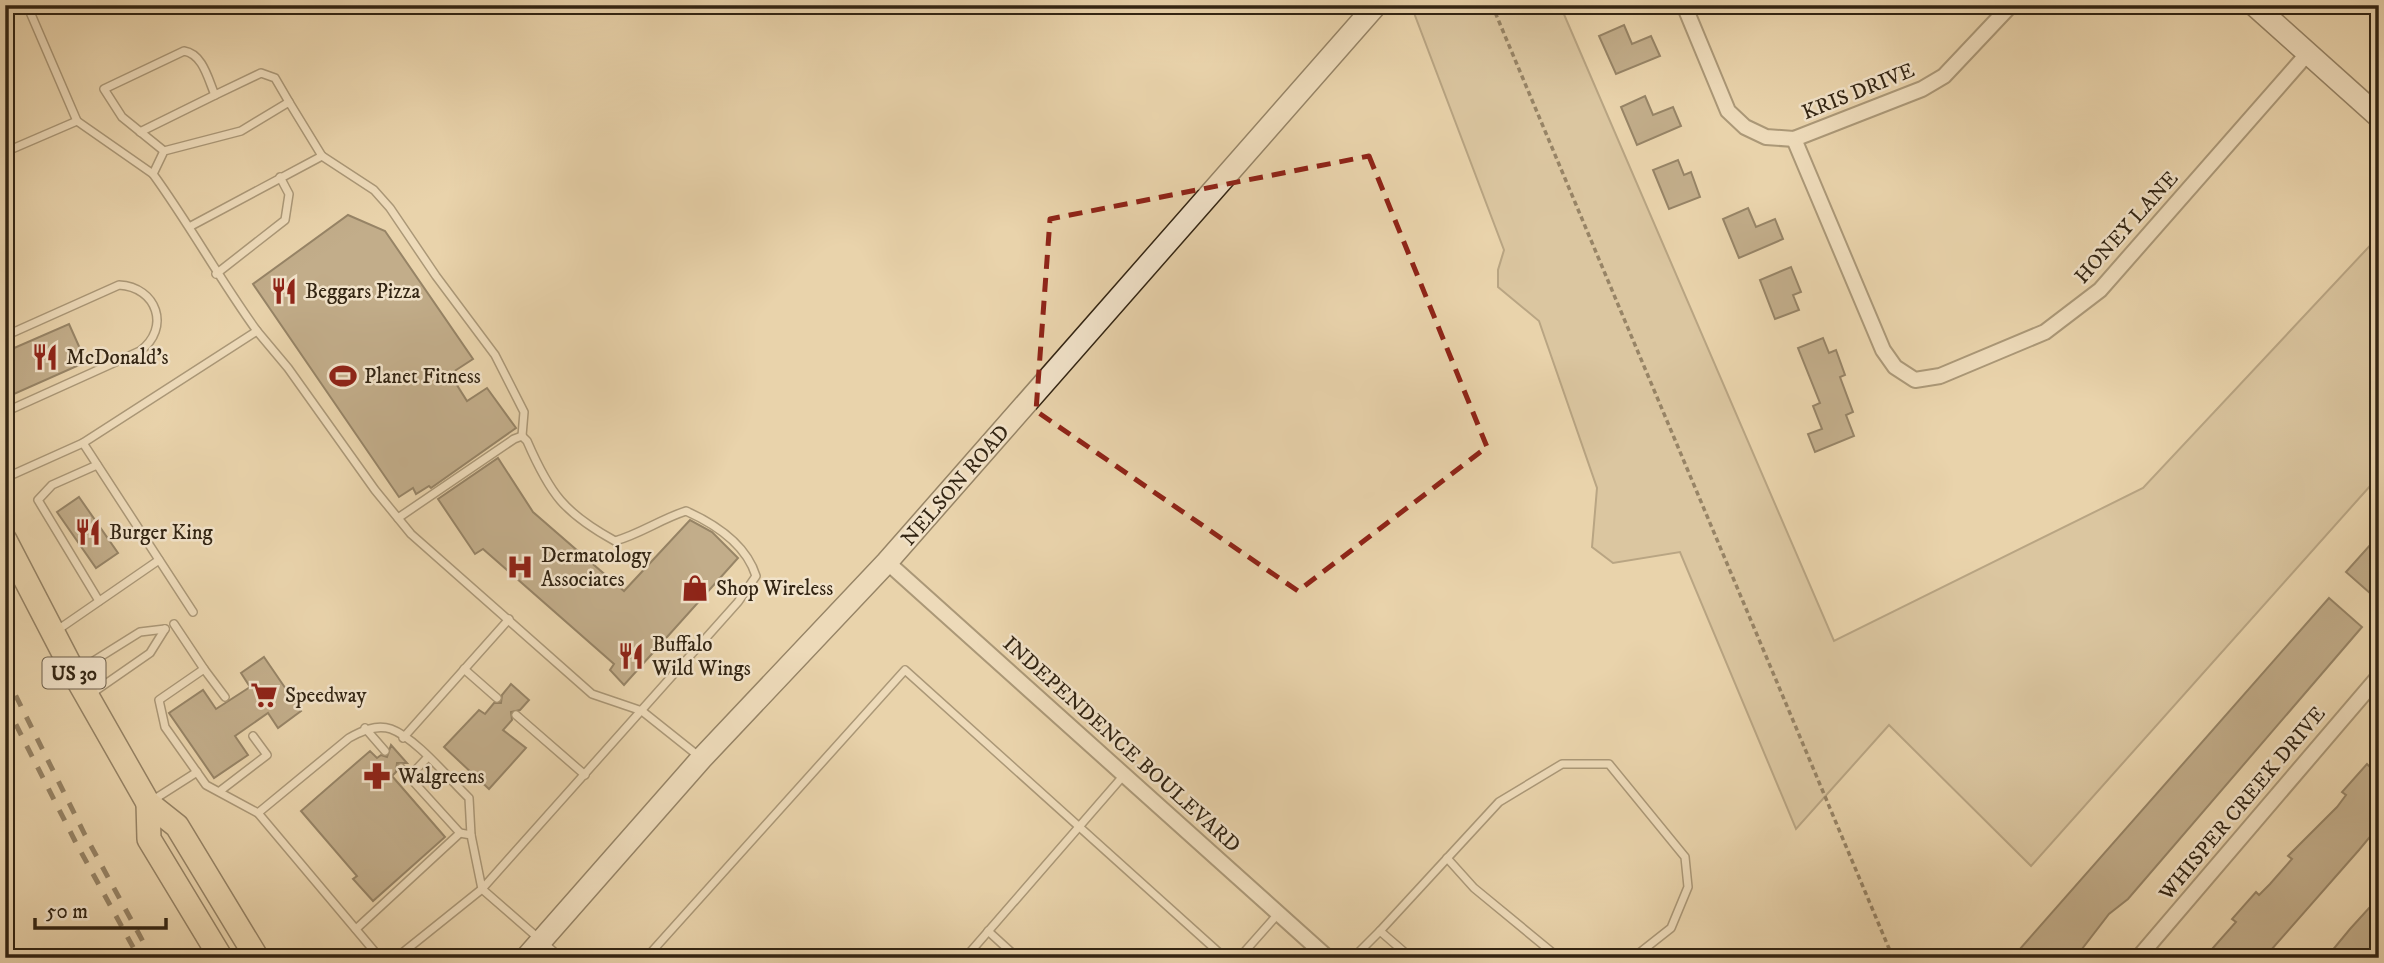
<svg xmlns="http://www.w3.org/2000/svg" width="2384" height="963" font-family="'IM FELL DW Pica',serif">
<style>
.green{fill:#cab592;stroke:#7e6d52;stroke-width:2}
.building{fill:#927f63;stroke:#332513;stroke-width:2}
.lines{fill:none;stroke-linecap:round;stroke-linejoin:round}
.lane-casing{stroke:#605039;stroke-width:10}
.street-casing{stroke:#605039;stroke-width:18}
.secondary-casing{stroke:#332513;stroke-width:24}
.primary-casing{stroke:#332513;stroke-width:26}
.path{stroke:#332513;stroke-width:3.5;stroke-dasharray:5 3.5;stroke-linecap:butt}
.lane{stroke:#f1e2c9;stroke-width:7}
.street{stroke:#f1e2c9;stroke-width:14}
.secondary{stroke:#f1e2c9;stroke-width:21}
.primary{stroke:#e9d3ac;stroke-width:23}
.rail{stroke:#332513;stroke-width:5;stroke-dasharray:12 12;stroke-linecap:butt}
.marked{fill:none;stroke:#8f2418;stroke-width:5;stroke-dasharray:14 9;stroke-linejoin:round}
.labels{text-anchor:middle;stroke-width:5;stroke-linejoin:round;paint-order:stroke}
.shield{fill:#f1e2c9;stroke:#6c5e4a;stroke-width:2}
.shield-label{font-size:19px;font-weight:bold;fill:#332513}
.street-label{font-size:21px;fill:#332513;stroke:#f1e2c9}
.poi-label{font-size:21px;fill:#332513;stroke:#f1e2c9;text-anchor:start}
</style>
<rect width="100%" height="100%" fill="#e9d3ac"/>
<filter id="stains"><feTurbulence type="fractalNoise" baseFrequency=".00286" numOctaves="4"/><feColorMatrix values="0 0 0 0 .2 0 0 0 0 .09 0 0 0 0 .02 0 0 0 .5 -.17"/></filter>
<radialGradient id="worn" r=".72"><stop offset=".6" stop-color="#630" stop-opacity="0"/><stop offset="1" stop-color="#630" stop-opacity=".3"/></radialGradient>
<!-- green -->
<polygon class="green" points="1411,5 1560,5 1834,641 2143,488 2379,236 2379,476 2031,866 1889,725 1796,829 1680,552 1613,563 1592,547 1597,488 1539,321 1498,287 1498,270 1504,250"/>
<!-- building -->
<g class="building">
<polygon points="1624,25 1632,44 1651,36 1660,56 1616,74 1599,36"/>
<polygon points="1645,96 1653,115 1673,107 1681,126 1637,145 1621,107"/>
<polygon points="1678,160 1684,175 1691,172 1700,197 1669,209 1653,170"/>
<polygon points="1748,208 1756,227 1775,219 1783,239 1739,258 1723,219"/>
<polygon points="348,215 385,231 473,359 450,374 467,401 487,388 516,428 431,488 429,486 416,494 413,488 399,497 253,284"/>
<polygon points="1791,267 1801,292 1793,295 1799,310 1775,319 1760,280"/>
<polygon points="69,324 86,362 5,398 5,352"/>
<polygon points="1823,338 1829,353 1836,350 1845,375 1840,377 1853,412 1846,415 1854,436 1815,452 1808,434 1822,429 1813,406 1820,403 1798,348"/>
<polygon points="498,458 533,512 624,591 690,520 712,532 738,558 624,685 610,670 614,664 483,549 475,554 438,499"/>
<polygon points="79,497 118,553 96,568 57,512"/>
<polygon points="2379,535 2379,601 2346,572"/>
<polygon points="2329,598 2362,627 2128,899 2109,914 2075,958 2012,958"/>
<polygon points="264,657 301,711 278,728 268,713 235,736 248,755 214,778 169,713 203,690 216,709 250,687 241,673"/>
<polygon points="511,684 529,700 520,710 511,712 512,720 503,730 526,748 489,789 444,747 479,710 485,714 494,703 501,703 502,695"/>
<polygon points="391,745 407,763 397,763 396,772 392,776 445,837 373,901 353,879 357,876 301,811 370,751 377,758 381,755 387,757"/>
<polygon points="2379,758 2379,826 2359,850 2264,958 2204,958 2236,922 2232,919 2256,892 2259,895 2270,884 2292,859 2288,856 2337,807 2346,795 2342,792 2367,764 2370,767"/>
<polygon points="2379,897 2379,958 2326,958 2350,929"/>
</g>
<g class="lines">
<defs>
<g id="lane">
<polyline points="593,8 596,5"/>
<polyline points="77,121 153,174"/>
<polyline points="140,132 215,95"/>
<path d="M164 151 122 117 104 89 184 51C203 54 208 79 215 95L261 73 275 78 289 102"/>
<polyline points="5,152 77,121 27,5"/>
<polyline points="322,156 374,190 390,208 436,276 495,355 524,412 522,436"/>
<path d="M191 226 322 156 289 102 241 131 164 151 153 174C190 225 220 280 257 331"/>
<polyline points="216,274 285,220 289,194 280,177"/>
<path d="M5 336 119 285C157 287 171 328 140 351L5 412"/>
<polyline points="83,443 193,612"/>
<polyline points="97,465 52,485 38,500 99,601"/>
<polyline points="5,478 83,443 257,331 288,368 375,490 411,534 592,694 642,711 701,758"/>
<path d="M398 518 514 439 522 436 527 441C550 494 564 513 615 541 640 534 661 519 686 511 715 524 746 544 756 576L738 602 482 889"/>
<polyline points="174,624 204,669"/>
<polyline points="56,631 159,560"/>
<polyline points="464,669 497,698"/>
<polyline points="76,672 140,632 165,629"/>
<polyline points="91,694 150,653 165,629"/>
<polyline points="225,697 204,669 159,700 165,727 206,785 258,813"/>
<polyline points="516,715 585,775"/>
<polyline points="365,728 385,751"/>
<polyline points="403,738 509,619"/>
<polyline points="401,768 460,833 471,835 482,889"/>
<polyline points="409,777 427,758"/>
<polyline points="220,791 267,755 253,736"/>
<polyline points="150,802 197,772"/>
<polyline points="1447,858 1474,888 1559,958"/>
<polyline points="356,929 460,833"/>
<polyline points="988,931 1011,952"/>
<polyline points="1380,931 1499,802 1562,764 1609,764 1685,857 1688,887 1671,928 1633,958"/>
<path d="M380 958 258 813 349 738C361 731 376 724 391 729 416 738 449 779 469 798L471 835"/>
<polyline points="396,958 482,889 561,958"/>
<polyline points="646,958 905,670 1225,958"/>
<polyline points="965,958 1124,775"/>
<polyline points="1239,958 1278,914"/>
<polyline points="1353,958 1380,931 1411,958"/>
</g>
<g id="street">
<polyline points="1684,5 1728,111 1745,127 1766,137 1794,139 1922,89 1944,76 2011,5"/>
<polyline points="1794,139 1883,350 1895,367 1915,380 1940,376 2045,332 2100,290 2308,53"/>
<polyline points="887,562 1328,958"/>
<polyline points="2138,958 2379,676"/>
</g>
<g id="secondary">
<polyline points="2254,5 2379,117"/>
<polyline points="526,958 701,759 887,562 1376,5"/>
</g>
<g id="primary">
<polyline points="5,540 74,673 148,803 177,826 257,958"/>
<polyline points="148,803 149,839 221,958"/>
</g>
</defs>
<!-- lane casing -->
<use href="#lane" class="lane-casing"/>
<!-- street casing -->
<use href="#street" class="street-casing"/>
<!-- secondary casing -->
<use href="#secondary" class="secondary-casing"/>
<!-- primary casing -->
<use href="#primary" class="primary-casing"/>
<!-- path -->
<polyline class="path" points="1492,5 1893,958"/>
<!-- lane -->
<use href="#lane" class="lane"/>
<!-- street -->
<use href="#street" class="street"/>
<!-- secondary -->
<use href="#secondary" class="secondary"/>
<!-- primary -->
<use href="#primary" class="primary"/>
<!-- rail -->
<g class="rail">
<polyline points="5,674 85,835 152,958"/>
<polyline points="5,703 75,841 139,958"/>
</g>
</g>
<!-- marked area -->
<path d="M0 0H2384V963H0ZM1369 156 1487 447 1298 591 1036 411 1050 219Z" fill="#e9d3ac" fill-opacity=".55" fill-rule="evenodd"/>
<path class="marked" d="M1369 156 1487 447 1298 591 1036 411 1050 219Z"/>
<!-- icons -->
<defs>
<symbol id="restaurant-bare" viewBox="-9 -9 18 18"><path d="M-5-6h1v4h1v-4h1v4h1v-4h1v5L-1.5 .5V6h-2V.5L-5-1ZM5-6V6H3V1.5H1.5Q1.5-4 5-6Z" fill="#8f2418" stroke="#f1e2c9" stroke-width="2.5" paint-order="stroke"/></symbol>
<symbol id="stadium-bare" viewBox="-9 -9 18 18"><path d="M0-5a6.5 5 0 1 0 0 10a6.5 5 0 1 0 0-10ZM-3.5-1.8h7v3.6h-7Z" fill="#8f2418" stroke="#f1e2c9" stroke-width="2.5" paint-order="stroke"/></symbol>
<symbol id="hospital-bare" viewBox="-9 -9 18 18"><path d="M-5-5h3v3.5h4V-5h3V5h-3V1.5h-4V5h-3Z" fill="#8f2418" stroke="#f1e2c9" stroke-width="2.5" paint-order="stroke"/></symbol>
<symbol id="shop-bare" viewBox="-9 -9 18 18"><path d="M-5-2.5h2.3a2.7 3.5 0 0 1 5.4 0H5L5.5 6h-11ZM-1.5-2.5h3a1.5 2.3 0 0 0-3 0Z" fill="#8f2418" stroke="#f1e2c9" stroke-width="2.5" paint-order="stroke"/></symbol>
<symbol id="supermarket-bare" viewBox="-9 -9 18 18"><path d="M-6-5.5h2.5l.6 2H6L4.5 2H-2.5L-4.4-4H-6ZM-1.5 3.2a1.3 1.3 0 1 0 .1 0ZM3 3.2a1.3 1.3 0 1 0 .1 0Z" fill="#8f2418" stroke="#f1e2c9" stroke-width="2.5" paint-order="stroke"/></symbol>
<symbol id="pharmacy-bare" viewBox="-9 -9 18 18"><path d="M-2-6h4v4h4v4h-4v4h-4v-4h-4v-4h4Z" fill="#8f2418" stroke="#f1e2c9" stroke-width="2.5" paint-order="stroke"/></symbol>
</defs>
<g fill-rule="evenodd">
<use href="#restaurant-bare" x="265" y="272" width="38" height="38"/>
<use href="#restaurant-bare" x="26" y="338" width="38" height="38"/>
<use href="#stadium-bare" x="324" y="357" width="38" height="38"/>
<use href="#restaurant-bare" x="69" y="513" width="38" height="38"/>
<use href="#hospital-bare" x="501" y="548" width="38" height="38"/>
<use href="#shop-bare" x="676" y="569" width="38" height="38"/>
<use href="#restaurant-bare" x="612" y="637" width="38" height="38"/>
<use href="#supermarket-bare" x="245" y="676" width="38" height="38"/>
<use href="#pharmacy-bare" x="358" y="757" width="38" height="38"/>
</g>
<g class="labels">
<!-- shield labels -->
<rect class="shield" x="42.5" y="657.5" width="63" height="31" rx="5"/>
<g class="shield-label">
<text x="74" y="680">US 30</text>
</g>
<!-- street labels -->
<g class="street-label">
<text transform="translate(1858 91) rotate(-22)" y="7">KRIS DRIVE</text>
<text transform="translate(2126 227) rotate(-48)" y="7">HONEY LANE</text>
<text transform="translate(955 485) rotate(-49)" y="7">NELSON ROAD</text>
<text transform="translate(1122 744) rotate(42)" y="7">INDEPENDENCE BOULEVARD</text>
<text transform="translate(2242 803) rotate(-50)" y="7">WHISPER CREEK DRIVE</text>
</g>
<!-- poi labels -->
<g class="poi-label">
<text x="305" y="298">Beggars Pizza</text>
<text x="66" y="364">McDonald's</text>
<text x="364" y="383">Planet Fitness</text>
<text x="109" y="539">Burger King</text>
<text x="541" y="562">Dermatology<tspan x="541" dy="24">Associates</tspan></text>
<text x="716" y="595">Shop Wireless</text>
<text x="652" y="651">Buffalo<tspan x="652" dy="24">Wild Wings</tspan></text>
<text x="285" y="702">Speedway</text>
<text x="398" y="783">Walgreens</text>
</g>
</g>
<!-- margin -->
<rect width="2384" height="963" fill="none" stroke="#e9d3ac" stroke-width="28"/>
<rect x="7" y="7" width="2370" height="949" fill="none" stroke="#332513" stroke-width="3.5"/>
<rect x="14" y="14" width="2356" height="935" fill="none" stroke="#332513" stroke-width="2"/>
<!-- scale -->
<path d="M35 918v10h131v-10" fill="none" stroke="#332513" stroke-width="3.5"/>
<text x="46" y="918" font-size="21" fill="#332513" stroke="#f1e2c9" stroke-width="5" paint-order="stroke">50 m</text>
<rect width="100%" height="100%" filter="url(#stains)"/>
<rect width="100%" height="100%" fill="url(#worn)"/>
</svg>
